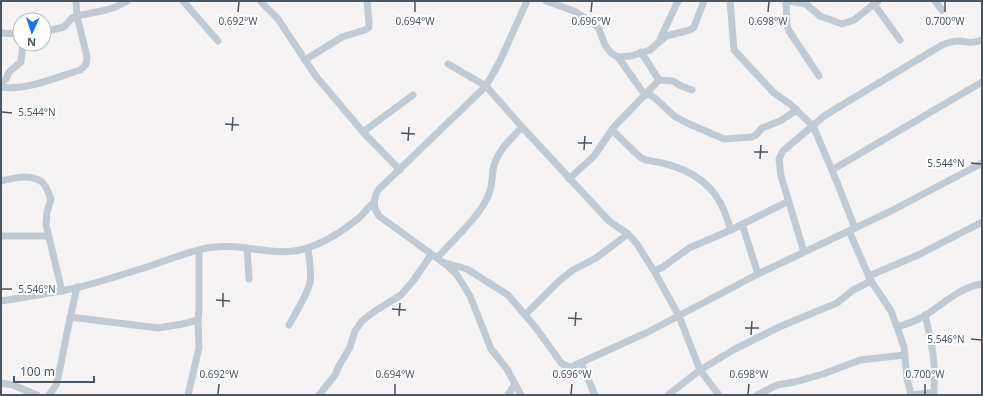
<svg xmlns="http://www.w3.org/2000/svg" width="983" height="396" font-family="'Noto Sans',sans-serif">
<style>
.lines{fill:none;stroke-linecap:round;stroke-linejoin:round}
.minor{stroke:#c1cad2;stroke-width:7}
.ticks{fill:none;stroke:#4a5661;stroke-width:1.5}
.ticks-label{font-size:10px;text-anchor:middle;fill:#4a5661;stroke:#fff;stroke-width:4;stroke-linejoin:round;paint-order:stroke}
</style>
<rect width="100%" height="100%" fill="#f5f3f3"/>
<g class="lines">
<!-- minor -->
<g class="minor">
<polyline points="183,1 218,41"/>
<polyline points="260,1 278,19 315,75 363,132 400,170"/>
<polyline points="546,1 574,11 592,22 599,29 605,45 611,53 618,57 645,95 650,95 655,98 674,116 687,123 724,139 751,137 756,135 762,128 780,121 797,110"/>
<polyline points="730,1 734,50 774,93 790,104 813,126 832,170"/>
<polyline points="786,1 787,25 789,31 819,76"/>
<polyline points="789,1 806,4 820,16 842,24 854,20 878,1"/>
<polyline points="935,1 942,10"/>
<polyline points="874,4 900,40"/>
<polyline points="44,32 64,27 72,18 77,16 106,10 116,7 127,1"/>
<polyline points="1,33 20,34"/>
<polyline points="660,39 678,1"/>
<polyline points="641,52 659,80"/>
<polyline points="618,57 631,56 650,50 666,36 690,30 694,27 704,1"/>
<polyline points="305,60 342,37 365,30 369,27 369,23 367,1"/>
<polyline points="448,64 486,86 522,127 609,221 628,234 637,244 654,271 679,316 700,370 719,395"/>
<polyline points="1,83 6,79 9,72 21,62 23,44"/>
<path d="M1 87C26 91 57 77 80 70 86 66 87 63 87 57L77 16 76 1"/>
<path d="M612 130 641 158 646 160C676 164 706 175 721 204 725 212 728 221 731 230"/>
<polyline points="363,132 413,95"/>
<polyline points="569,179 594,156 614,127 659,80 673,81 681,86 692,90"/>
<path d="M1 181C14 178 30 173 42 182 46 185 49 194 51 199L47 212 46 225 62 291"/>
<polyline points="742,224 758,274"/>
<polyline points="855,228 832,170 982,82"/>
<polyline points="849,231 871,281 891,311 897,327 904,347 907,378 911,395"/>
<polyline points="1,236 48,236"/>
<polyline points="247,248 249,279"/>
<path d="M804 252 781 176 779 159 783 151 823 117 837 108 942 45C947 43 953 41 958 41 970 42 970 44 982 40"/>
<path d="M437 258C453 240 481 215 489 194 492 186 492 178 493 170 496 152 510 140 522 127"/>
<polyline points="442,262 467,269 508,295 536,328 562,364 571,367 648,332 758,274 891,211 982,163"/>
<polyline points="654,271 663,267 689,248 731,230 787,202"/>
<polyline points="869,276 918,255 982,222"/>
<path d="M1 301C26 297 51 293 76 288 96 283 115 277 134 271 159 264 182 253 207 248 240 241 278 260 310 247 328 241 344 230 359 218 364 213 368 207 374 203"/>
<polyline points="525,315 559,281 573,270 596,258 628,234"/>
<polyline points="70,317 158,328 182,324 198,320"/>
<path d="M289 325C296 312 306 297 310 283 312 271 309 259 308 248"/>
<path d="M897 327C907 324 916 321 924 316 942 305 960 287 982 284"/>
<polyline points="581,363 595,395"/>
<polyline points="1,383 13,385 37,395"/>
<polyline points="49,395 56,385 58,378 68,328 77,287"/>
<polyline points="188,395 199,348 198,320 199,308 199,250"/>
<polyline points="319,395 335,375 339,366 350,347 355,331 362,321 375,311 401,295 413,281 431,255"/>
<polyline points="508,395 515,384"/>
<path d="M521 395 507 369 491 349 470 296 457 275 448 266 379 216C373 207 373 200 378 190L486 86 499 63 527 1"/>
<polyline points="668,395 700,370 735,349 779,327 837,303 853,290 871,281"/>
<polyline points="757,395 777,385 795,382 823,374 860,360 905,355"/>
<path d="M912 395 934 392C934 383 935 374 934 364 933 347 929 331 925 315"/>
</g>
</g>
<!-- ticks -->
<path class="ticks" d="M238 12 239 2M415 12V2M591 12 592 2M768 12 769 2M945 12V2M2 112 12 113M225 124 239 125M232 131 233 117M401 133 415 134M408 141 409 127M578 143H592M584 150 585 136M754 152H768M760 159 761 145M971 163 981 164M2 289H12M216 300 230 301M223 307V293M392 309 406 310M399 316 400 303M568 318 582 319M575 326 576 312M745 328H759M751 335 752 321M971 339 981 340M218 394 219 384M395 394V384M571 394 572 384M748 394 749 384M925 394V384"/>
<g class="ticks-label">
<text x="238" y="25">0.692°W</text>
<text x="415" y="25">0.694°W</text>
<text x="591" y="25">0.696°W</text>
<text x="768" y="25">0.698°W</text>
<text x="945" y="25">0.700°W</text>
<text x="37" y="116">5.544°N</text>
<text x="946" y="167">5.544°N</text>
<text x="37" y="293">5.546°N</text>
<text x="946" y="343">5.546°N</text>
<text x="219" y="378">0.692°W</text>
<text x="395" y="378">0.694°W</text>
<text x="572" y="378">0.696°W</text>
<text x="749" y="378">0.698°W</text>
<text x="925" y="378">0.700°W</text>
</g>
<!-- border -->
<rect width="983" height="396" fill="none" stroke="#4a5661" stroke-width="4"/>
<!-- north arrow -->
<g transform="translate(32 32) rotate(183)"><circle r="19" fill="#ffffff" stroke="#b7bbc0"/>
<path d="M0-3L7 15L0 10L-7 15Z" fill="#1a73e8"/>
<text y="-6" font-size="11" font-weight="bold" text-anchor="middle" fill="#4a5661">N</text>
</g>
<!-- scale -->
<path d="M14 376v6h80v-6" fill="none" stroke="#4a5661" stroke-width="2"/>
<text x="20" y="376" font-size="12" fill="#4a5661" stroke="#ffffff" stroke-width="3" paint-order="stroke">100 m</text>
</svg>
